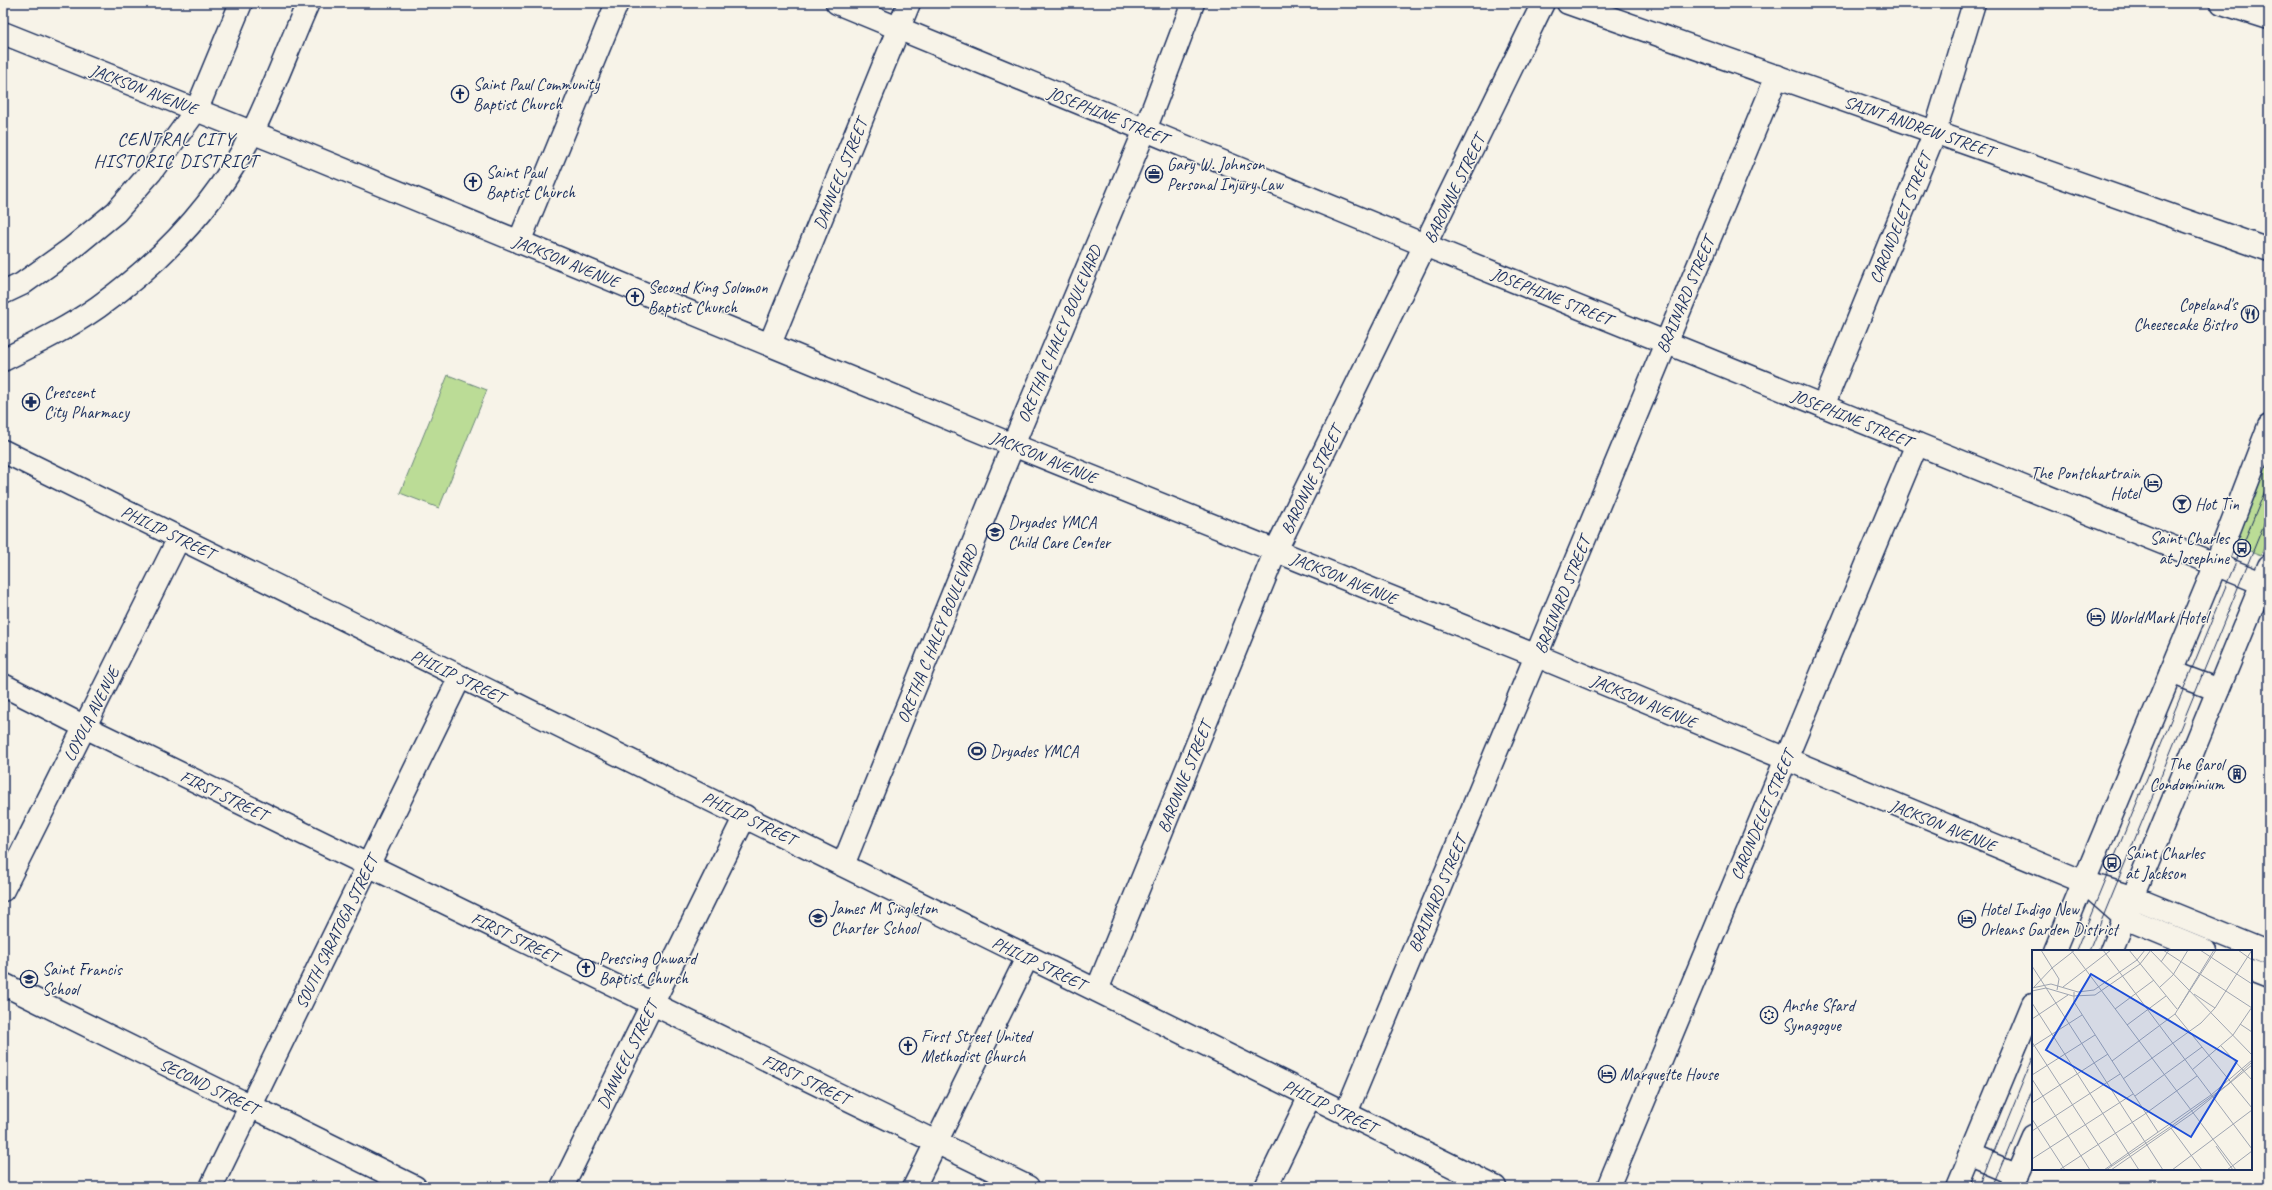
<svg xmlns="http://www.w3.org/2000/svg" width="2272" height="1190" font-family="Caveat,sans-serif">
<style>
.green{fill:#bbdc96;stroke:#6b867a}
.lines{fill:none;stroke-linecap:round;stroke-linejoin:round}
.minor-casing{stroke:#1b2f5e;stroke-width:25}
.tertiary-casing{stroke:#1b2f5e;stroke-width:25}
.secondary-casing{stroke:#1b2f5e;stroke-width:25}
.minor{stroke:#f7f3e8;stroke-width:22}
.tertiary{stroke:#f7f3e8;stroke-width:22}
.secondary{stroke:#f7f3e8;stroke-width:22}
.tram{stroke:#1b2f5e;stroke-width:1}
.labels{text-anchor:middle;stroke-width:3;stroke-linejoin:round;paint-order:stroke}
.poi-label{font-size:17px;fill:#1b2f5e;stroke:#f7f3e8;text-anchor:start}
.street-label{font-size:17px;fill:#1b2f5e;stroke:#f7f3e8}
.quarter-label{font-size:19px;letter-spacing:1px;fill:#1b2f5e;stroke:#f7f3e8}
.inset-road{fill:none;stroke:#9fa5b1;stroke-width:1}
.view{fill:#1d4ed8;fill-opacity:0.15;stroke:#1d4ed8;stroke-width:2}
.inset-edge{fill:none;stroke:#1b2f5e;stroke-width:2}
</style>
<rect width="100%" height="100%" fill="#f7f3e8"/>
<filter id="ink" filterUnits="userSpaceOnUse"><feTurbulence type="fractalNoise" baseFrequency=".025" numOctaves="2"/><feDisplacementMap in="SourceGraphic" scale="8" xChannelSelector="R" yChannelSelector="G"/><feConvolveMatrix kernelMatrix="1 2 1 2 8 2 1 2 1" color-interpolation-filters="sRGB"/></filter>
<g filter="url(#ink)">
<!-- green -->
<g class="green">
<polygon points="448,375 487,390 439,508 400,493"/>
<polygon points="2269,450 2269,534 2261,555 2231,544"/>
</g>
<g class="lines">
<defs>
<g id="minor">
<polyline points="837,3 1427,246 2269,586"/>
<polyline points="1568,3 2269,250"/>
<polyline points="2222,3 2269,18"/>
<polyline points="519,242 617,3"/>
<polyline points="770,344 909,3"/>
<polyline points="1823,406 1935,132 1974,3"/>
<polyline points="3,451 1495,1187"/>
<polyline points="3,685 85,727 1028,1187"/>
<polyline points="843,865 1013,445 1145,130 1193,3"/>
<polyline points="3,890 179,538"/>
<polyline points="3,984 415,1187"/>
<polyline points="1097,990 1276,550 1543,3"/>
<polyline points="1346,1113 1777,76"/>
<polyline points="211,1187 460,677"/>
<polyline points="562,1187 745,816"/>
<polyline points="914,1187 1027,958"/>
<polyline points="1266,1187 1310,1096"/>
<polyline points="1608,1187 1917,444"/>
</g>
<g id="tertiary">
<polyline points="3,33 289,147 1013,445 1537,656 2084,882 2134,898 2269,953"/>
<polyline points="3,293 22,284 71,249 116,212 151,172 197,109 241,3"/>
<path d="M3 360C35 344 68 328 98 307 162 261 218 202 253 131 273 90 289 46 308 3"/>
<polyline points="2091,888 2125,918 2205,951"/>
<polyline points="2251,970 2269,977"/>
</g>
<g id="secondary">
<polyline points="2171,672 2218,690"/>
<polyline points="2055,951 2216,564 2269,426"/>
<polyline points="2111,951 2269,566"/>
<polyline points="1970,1155 2017,1175"/>
<polyline points="1957,1187 2033,1004"/>
<polyline points="2011,1187 2033,1136"/>
</g>
</defs>
<!-- minor casing -->
<use href="#minor" class="minor-casing"/>
<!-- tertiary casing -->
<use href="#tertiary" class="tertiary-casing"/>
<!-- secondary casing -->
<use href="#secondary" class="secondary-casing"/>
<!-- minor -->
<use href="#minor" class="minor"/>
<!-- tertiary -->
<use href="#tertiary" class="tertiary"/>
<!-- secondary -->
<use href="#secondary" class="secondary"/>
<!-- tram -->
<g class="tram">
<polyline points="2076,951 2269,481"/>
<polyline points="2089,951 2269,512"/>
<polyline points="1980,1187 2033,1057"/>
<polyline points="1992,1187 2033,1089"/>
</g>
</g>
</g>
<!-- icons -->
<defs>
<symbol id="church-ring" viewBox="-11 -11 22 22"><circle r="9.5" fill="#f7f3e8" stroke="#1b2f5e" stroke-width="1.5"/><path d="M-1.2-6h2.4v3.5h3.3v2.4h-3.3V6h-2.4V-.1h-3.3v-2.4h3.3Z" fill="#1b2f5e"/></symbol>
<symbol id="office-ring" viewBox="-11 -11 22 22"><circle r="9.5" fill="#f7f3e8" stroke="#1b2f5e" stroke-width="1.5"/><path d="M-6-3h4V-5.5h4V-3h4V5H-6ZM-1-4.5V-3h2v-1.5ZM-6 0V1H6V0Z" fill="#1b2f5e"/></symbol>
<symbol id="restaurant-ring" viewBox="-11 -11 22 22"><circle r="9.5" fill="#f7f3e8" stroke="#1b2f5e" stroke-width="1.5"/><path d="M-5-6h1v4h1v-4h1v4h1v-4h1v5L-1.5 .5V6h-2V.5L-5-1ZM5-6V6H3V1.5H1.5Q1.5-4 5-6Z" fill="#1b2f5e"/></symbol>
<symbol id="pharmacy-ring" viewBox="-11 -11 22 22"><circle r="9.5" fill="#f7f3e8" stroke="#1b2f5e" stroke-width="1.5"/><path d="M-2-6h4v4h4v4h-4v4h-4v-4h-4v-4h4Z" fill="#1b2f5e"/></symbol>
<symbol id="hotel-ring" viewBox="-11 -11 22 22"><circle r="9.5" fill="#f7f3e8" stroke="#1b2f5e" stroke-width="1.5"/><path d="M-6-4.5h1.5V1H6V5H4.5V3h-9V5H-6ZM-4 0a1.8 1.8 0 1 1 3.6 0ZM.5 0V-2.5h3Q6-2.5 6 0Z" fill="#1b2f5e"/></symbol>
<symbol id="bar-ring" viewBox="-11 -11 22 22"><circle r="9.5" fill="#f7f3e8" stroke="#1b2f5e" stroke-width="1.5"/><path d="M-6-5H6L.8 .8V4.5H3.5V6h-7V4.5H-.8V.8Z" fill="#1b2f5e"/></symbol>
<symbol id="school-ring" viewBox="-11 -11 22 22"><circle r="9.5" fill="#f7f3e8" stroke="#1b2f5e" stroke-width="1.5"/><path d="M0-5L7-2L0 1L-7-2ZM-4 1L0 2.5L4 1V4Q0 6-4 4Z" fill="#1b2f5e"/></symbol>
<symbol id="bus-ring" viewBox="-11 -11 22 22"><circle r="9.5" fill="#f7f3e8" stroke="#1b2f5e" stroke-width="1.5"/><path d="M-5-6H5V4H4V6H2V4H-2V6H-4V4H-5ZM-3.5-4V0h7V-4ZM-3.5 1.2v1.5H-2V1.2ZM2 1.2v1.5H3.5V1.2Z" fill="#1b2f5e"/></symbol>
<symbol id="stadium-ring" viewBox="-11 -11 22 22"><circle r="9.5" fill="#f7f3e8" stroke="#1b2f5e" stroke-width="1.5"/><path d="M0-5a6.5 5 0 1 0 0 10a6.5 5 0 1 0 0-10ZM-3.5-1.8h7v3.6h-7Z" fill="#1b2f5e"/></symbol>
<symbol id="building-ring" viewBox="-11 -11 22 22"><circle r="9.5" fill="#f7f3e8" stroke="#1b2f5e" stroke-width="1.5"/><path d="M-4-6H4V6H1V3H-1V6H-4ZM-2.5-4.3h1.7v1.8h-1.7ZM.8-4.3h1.7v1.8H.8ZM-2.5-1h1.7V.8h-1.7ZM.8-1h1.7V.8H.8Z" fill="#1b2f5e"/></symbol>
<symbol id="synagogue-ring" viewBox="-11 -11 22 22"><circle r="9.5" fill="#f7f3e8" stroke="#1b2f5e" stroke-width="1.5"/><path d="M0-6.5L5.6 3.2H-5.6ZM0 6.5L5.6-3.2H-5.6Z" fill="#1b2f5e"/></symbol>
</defs>
<g fill-rule="evenodd">
<use href="#church-ring" x="450" y="84" width="20" height="20"/>
<use href="#office-ring" x="1144" y="164" width="20" height="20"/>
<use href="#church-ring" x="463" y="172" width="20" height="20"/>
<use href="#church-ring" x="625" y="287" width="20" height="20"/>
<use href="#restaurant-ring" x="2240" y="304" width="20" height="20"/>
<use href="#pharmacy-ring" x="21" y="392" width="20" height="20"/>
<use href="#hotel-ring" x="2143" y="473" width="20" height="20"/>
<use href="#bar-ring" x="2172" y="494" width="20" height="20"/>
<use href="#school-ring" x="985" y="522" width="20" height="20"/>
<use href="#bus-ring" x="2232" y="538" width="20" height="20"/>
<use href="#hotel-ring" x="2086" y="607" width="20" height="20"/>
<use href="#stadium-ring" x="967" y="741" width="20" height="20"/>
<use href="#building-ring" x="2227" y="764" width="20" height="20"/>
<use href="#bus-ring" x="2102" y="853" width="20" height="20"/>
<use href="#school-ring" x="808" y="908" width="20" height="20"/>
<use href="#hotel-ring" x="1957" y="909" width="20" height="20"/>
<use href="#church-ring" x="576" y="958" width="20" height="20"/>
<use href="#school-ring" x="19" y="969" width="20" height="20"/>
<use href="#synagogue-ring" x="1759" y="1005" width="20" height="20"/>
<use href="#church-ring" x="898" y="1036" width="20" height="20"/>
<use href="#hotel-ring" x="1597" y="1064" width="20" height="20"/>
</g>
<g class="labels">
<!-- poi labels -->
<g class="poi-label">
<text x="473" y="90">Saint Paul Community<tspan x="473" dy="20">Baptist Church</tspan></text>
<text x="1167" y="170">Gary W. Johnson<tspan x="1167" dy="20">Personal Injury Law</tspan></text>
<text x="486" y="178">Saint Paul<tspan x="486" dy="20">Baptist Church</tspan></text>
<text x="648" y="293">Second King Solomon<tspan x="648" dy="20">Baptist Church</tspan></text>
<text x="2237" y="310" text-anchor="end">Copeland's<tspan x="2237" dy="20">Cheesecake Bistro</tspan></text>
<text x="44" y="398">Crescent<tspan x="44" dy="20">City Pharmacy</tspan></text>
<text x="2140" y="479" text-anchor="end">The Pontchartrain<tspan x="2140" dy="20">Hotel</tspan></text>
<text x="2195" y="510">Hot Tin</text>
<text x="1008" y="528">Dryades YMCA<tspan x="1008" dy="20">Child Care Center</tspan></text>
<text x="2229" y="544" text-anchor="end">Saint Charles<tspan x="2229" dy="20">at Josephine</tspan></text>
<text x="2109" y="623">WorldMark Hotel</text>
<text x="990" y="757">Dryades YMCA</text>
<text x="2224" y="770" text-anchor="end">The Carol<tspan x="2224" dy="20">Condominium</tspan></text>
<text x="2125" y="859">Saint Charles<tspan x="2125" dy="20">at Jackson</tspan></text>
<text x="831" y="914">James M Singleton<tspan x="831" dy="20">Charter School</tspan></text>
<text x="1980" y="915">Hotel Indigo New<tspan x="1980" dy="20">Orleans Garden District</tspan></text>
<text x="599" y="964">Pressing Onward<tspan x="599" dy="20">Baptist Church</tspan></text>
<text x="42" y="975">Saint Francis<tspan x="42" dy="20">School</tspan></text>
<text x="1782" y="1011">Anshe Sfard<tspan x="1782" dy="20">Synagogue</tspan></text>
<text x="921" y="1042">First Street United<tspan x="921" dy="20">Methodist Church</tspan></text>
<text x="1620" y="1080">Marquette House</text>
</g>
<!-- street labels -->
<g class="street-label">
<text transform="translate(144 89) rotate(21)" y="6">JACKSON AVENUE</text>
<text transform="translate(1108 115) rotate(22)" y="6">JOSEPHINE STREET</text>
<text transform="translate(1919 126) rotate(19)" y="6">SAINT ANDREW STREET</text>
<text transform="translate(840 174) rotate(-68)" y="6">DANNEEL STREET</text>
<text transform="translate(1454 189) rotate(-64)" y="6">BARONNE STREET</text>
<text transform="translate(1900 218) rotate(-68)" y="6">CARONDELET STREET</text>
<text transform="translate(566 261) rotate(22)" y="6">JACKSON AVENUE</text>
<text transform="translate(1685 295) rotate(-67)" y="6">BRAINARD STREET</text>
<text transform="translate(1552 296) rotate(22)" y="6">JOSEPHINE STREET</text>
<text transform="translate(1059 334) rotate(-67)" y="6">ORETHA C HALEY BOULEVARD</text>
<text transform="translate(1852 418) rotate(22)" y="6">JOSEPHINE STREET</text>
<text transform="translate(1044 457) rotate(22)" y="6">JACKSON AVENUE</text>
<text transform="translate(1311 480) rotate(-64)" y="6">BARONNE STREET</text>
<text transform="translate(168 532) rotate(26)" y="6">PHILIP STREET</text>
<text transform="translate(1344 578) rotate(22)" y="6">JACKSON AVENUE</text>
<text transform="translate(1562 595) rotate(-68)" y="6">BRAINARD STREET</text>
<text transform="translate(937 634) rotate(-68)" y="6">ORETHA C HALEY BOULEVARD</text>
<text transform="translate(458 676) rotate(26)" y="6">PHILIP STREET</text>
<text transform="translate(1644 701) rotate(23)" y="6">JACKSON AVENUE</text>
<text transform="translate(91 714) rotate(-63)" y="6">LOYOLA AVENUE</text>
<text transform="translate(1184 777) rotate(-68)" y="6">BARONNE STREET</text>
<text transform="translate(224 795) rotate(26)" y="6">FIRST STREET</text>
<text transform="translate(1762 815) rotate(-67)" y="6">CARONDELET STREET</text>
<text transform="translate(749 818) rotate(26)" y="6">PHILIP STREET</text>
<text transform="translate(1943 825) rotate(22)" y="6">JACKSON AVENUE</text>
<text transform="translate(1437 894) rotate(-67)" y="6">BRAINARD STREET</text>
<text transform="translate(336 932) rotate(-64)" y="6">SOUTH SARATOGA STREET</text>
<text transform="translate(515 937) rotate(26)" y="6">FIRST STREET</text>
<text transform="translate(1039 963) rotate(26)" y="6">PHILIP STREET</text>
<text transform="translate(627 1055) rotate(-64)" y="6">DANNEEL STREET</text>
<text transform="translate(806 1079) rotate(26)" y="6">FIRST STREET</text>
<text transform="translate(209 1086) rotate(26)" y="6">SECOND STREET</text>
<text transform="translate(1330 1106) rotate(26)" y="6">PHILIP STREET</text>
</g>
<!-- quarter labels -->
<g class="quarter-label">
<text x="176" y="145">CENTRAL CITY<tspan x="176" dy="22">HISTORIC DISTRICT</tspan></text>
</g>
</g>
<!-- overview -->
<g transform="translate(2032 950)">
<rect width="220" height="220" fill="#f7f3e8"/>
<path class="inset-road" d="M9 0 27 29 25 40M39 0 204 220M71 0 220 199M97 0 145 59M118 0 220 105M131 0 220 58M168 0 220 34M206 0 220 10M129 12 137 0M0 16 131 220M2 37 20 18 43 0M31 37 79 0M128 37 141 25 156 0M0 38 19 34 46 42 62 40 105 10 113 0M0 41 14 38 41 46 63 45 108 14 119 0M42 42V52L126 182M162 44 183 58M0 53 107 220M83 59 122 30M146 59 184 0M143 64 220 158M0 69 36 45M208 74 220 82M95 75 134 46M0 92 80 216M189 96 220 130M0 97 50 65M80 111 143 64 182 0M160 120 201 85 220 57M0 125 63 85M0 129 58 220M91 129 169 73 183 58 220 0M103 146 170 97M0 153 76 104M0 169 33 220M139 178 170 220M0 181 88 124M184 196 201 220M0 209 101 144M27 220 113 164 165 126M72 220 179 145 220 110M74 220 138 177 195 135 220 112M79 220 161 163 220 115M140 220 220 160M195 220 220 201"/>
<path class="view" d="M59 24 205 111 159 187 14 100Z"/>
<rect width="220" height="220" class="inset-edge"/>
</g>
<!-- margin -->
<rect width="2272" height="1190" fill="none" stroke="#f7f3e8" stroke-width="16"/>
<rect x="8" y="8" width="2256" height="1174" fill="none" stroke="#1b2f5e" stroke-width="1.5" filter="url(#ink)"/>
</svg>
